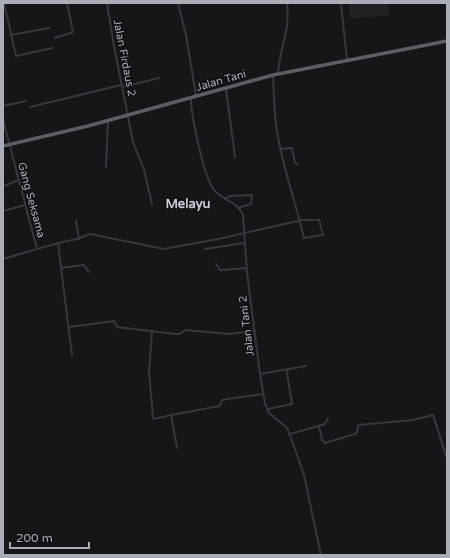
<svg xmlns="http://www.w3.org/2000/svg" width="450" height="558" font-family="'Varela Round',sans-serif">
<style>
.built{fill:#222225}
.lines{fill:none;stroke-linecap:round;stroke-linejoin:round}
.minor{stroke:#37383d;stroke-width:2}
.trunk{stroke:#5b5e65;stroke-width:3.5}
.labels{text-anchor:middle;stroke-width:3;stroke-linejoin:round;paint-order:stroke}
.street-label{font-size:11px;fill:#a8adb8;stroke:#111113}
.quarter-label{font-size:13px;font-weight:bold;fill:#c9ccd4;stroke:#111113}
</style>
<rect width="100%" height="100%" fill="#161618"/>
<!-- built -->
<polygon class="built" points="349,3 387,3 389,15 350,19"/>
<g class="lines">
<!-- minor -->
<g class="minor">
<polyline points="4,3 16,56 52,48"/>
<polyline points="107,3 114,46 133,142 144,170 152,204"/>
<polyline points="178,3 186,35 196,96"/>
<polyline points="341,3 347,60"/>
<polyline points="11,35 49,28"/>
<polyline points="55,38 73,32 67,3"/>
<path d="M278 74C279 49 291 29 287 3"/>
<polyline points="122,87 159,78"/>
<polyline points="226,89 235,157"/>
<path d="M191 98C191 115 204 180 215 191 223 200 239 203 243 215L247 273 260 374 265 404 269 413 287 428 296 452 304 475 321 555"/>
<polyline points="3,106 26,101"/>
<polyline points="30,107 121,85"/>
<polyline points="3,120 37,249 3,259"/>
<polyline points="280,149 292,148 295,163 297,164"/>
<polyline points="106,167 108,121"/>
<polyline points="3,186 19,180"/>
<polyline points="225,199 230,196 252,195 251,204 238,208"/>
<polyline points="3,211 25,205"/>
<polyline points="76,221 79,239"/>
<polyline points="37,249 58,243"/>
<polyline points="205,249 244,243"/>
<polyline points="216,264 220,270 247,268"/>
<polyline points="61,268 84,265 89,272"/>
<polyline points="69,327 114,321 117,327 175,334 180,334 185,330 229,334 255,331"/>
<polyline points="152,331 149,372 153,418 154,419 171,415"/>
<path d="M72 355 58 243 77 239 90 234 164 249 218 239 302 220H319L323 235 304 238C296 204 284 171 278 137 274 116 274 96 273 75"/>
<polyline points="260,374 306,366"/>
<polyline points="268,409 292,404 287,373 288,369"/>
<polyline points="319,426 322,440 325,443 355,434 357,432 358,425 413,420 433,415 447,459"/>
<polyline points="290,434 325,424 328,418"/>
<polyline points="177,448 171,415 220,406 222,400 227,399 263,394"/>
</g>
<!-- trunk -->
<polyline class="trunk" points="3,146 88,126 273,75 447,41"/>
</g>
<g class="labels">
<!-- street labels -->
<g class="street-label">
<text transform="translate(125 58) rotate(79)" y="4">Jalan Firdaus 2</text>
<text transform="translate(221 80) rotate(-16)" y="4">Jalan Tani</text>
<text transform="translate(32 200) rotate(75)" y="4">Gang Seksama</text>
<text transform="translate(246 326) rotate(-97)" y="4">Jalan Tani 2</text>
</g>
<!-- quarter labels -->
<g class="quarter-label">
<text x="188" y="208">Melayu</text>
</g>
</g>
<!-- border -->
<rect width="450" height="558" fill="none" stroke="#a8adb8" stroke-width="8"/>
<!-- scale -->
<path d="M10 542v6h79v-6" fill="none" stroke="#a8adb8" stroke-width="2"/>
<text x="16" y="542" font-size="12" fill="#a8adb8" stroke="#111113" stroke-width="3" paint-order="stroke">200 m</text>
</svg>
